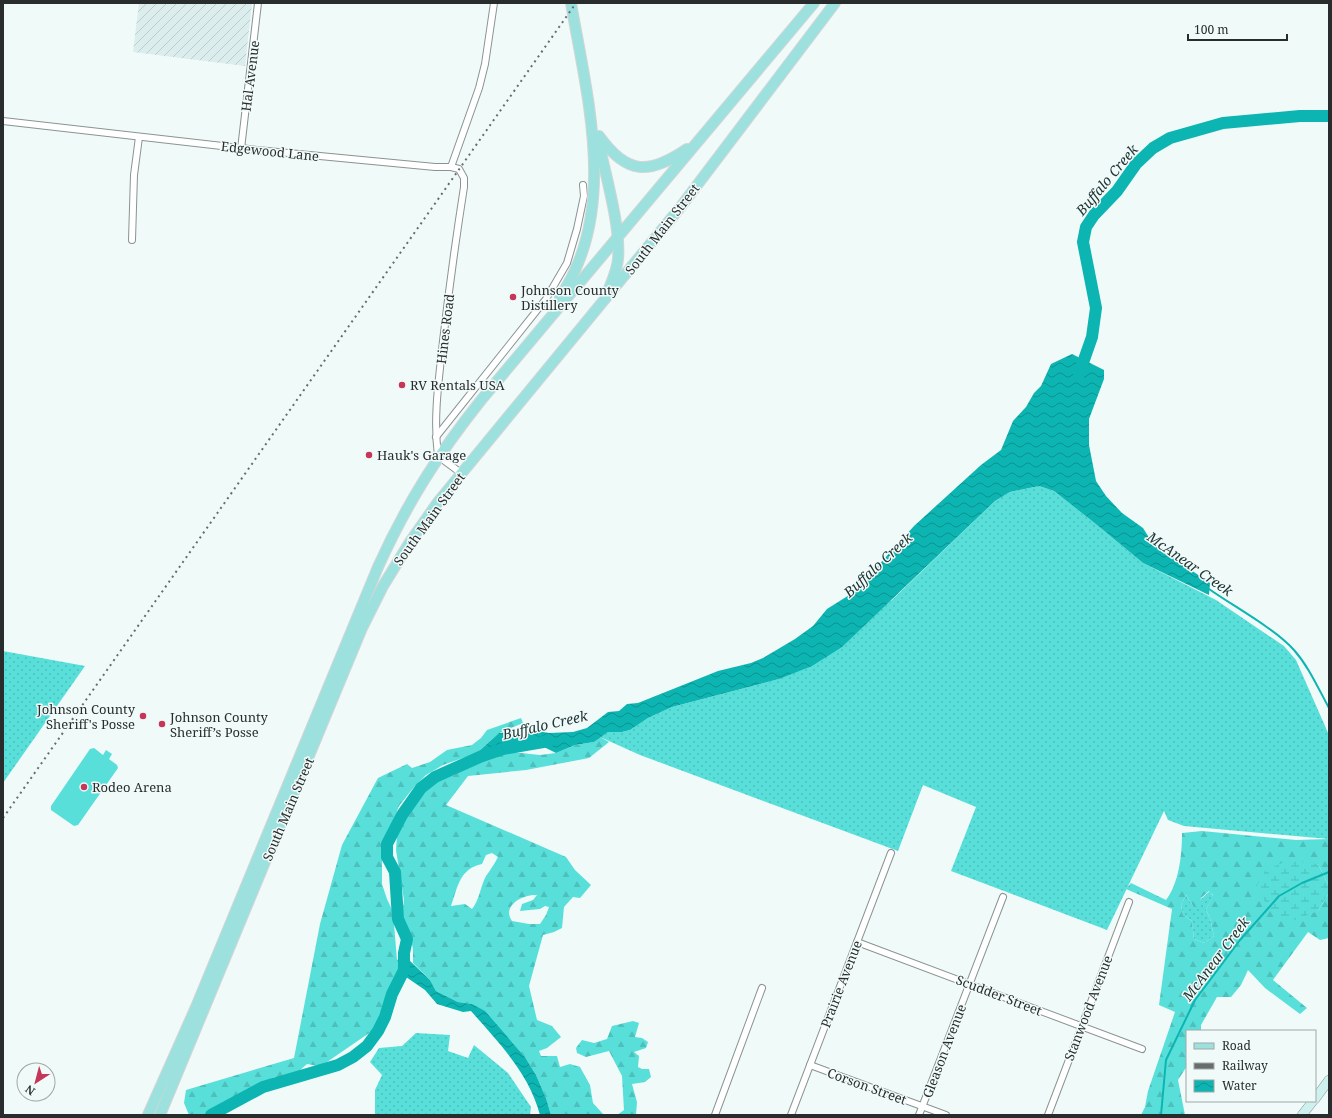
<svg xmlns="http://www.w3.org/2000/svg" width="1332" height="1118" font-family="'Noto Serif',serif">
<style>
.industrial{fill:url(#industrial-furrows)}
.grass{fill:url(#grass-dots)}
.forest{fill:url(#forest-firs);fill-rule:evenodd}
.wetland{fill:url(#wetland-marsh)}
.garden{fill:#58dfda}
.water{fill:url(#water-waves)}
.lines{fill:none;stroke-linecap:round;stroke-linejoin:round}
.stream{stroke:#0cb5b1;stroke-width:2}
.river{stroke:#0cb5b1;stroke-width:12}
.street-casing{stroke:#8a9393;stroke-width:8}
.secondary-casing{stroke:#8a9393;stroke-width:10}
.primary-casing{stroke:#d4d5d5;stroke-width:12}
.street{stroke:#fff;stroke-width:6}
.secondary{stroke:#cef0ef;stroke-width:9}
.primary{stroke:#9de1df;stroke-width:10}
.rail{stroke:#676c6c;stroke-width:2;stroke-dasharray:2 4;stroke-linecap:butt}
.poi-dot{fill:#c63658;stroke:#f0faf9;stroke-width:1.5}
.labels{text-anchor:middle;stroke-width:3;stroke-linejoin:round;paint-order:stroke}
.street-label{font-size:13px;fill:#292c2c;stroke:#f0faf9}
.poi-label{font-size:13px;fill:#292c2c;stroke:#f0faf9;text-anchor:start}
.water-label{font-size:14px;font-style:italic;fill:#203736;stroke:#f0faf9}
</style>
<defs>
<pattern id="industrial-furrows" width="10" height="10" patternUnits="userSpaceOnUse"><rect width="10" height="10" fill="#dbedec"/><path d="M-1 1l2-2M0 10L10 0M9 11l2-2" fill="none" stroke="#bccbcb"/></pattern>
<pattern id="grass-dots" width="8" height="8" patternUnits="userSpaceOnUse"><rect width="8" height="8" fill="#58dfda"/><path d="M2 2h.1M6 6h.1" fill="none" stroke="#4dc0bb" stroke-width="1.8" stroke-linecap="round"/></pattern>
<pattern id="forest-firs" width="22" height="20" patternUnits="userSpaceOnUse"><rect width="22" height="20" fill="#58dfda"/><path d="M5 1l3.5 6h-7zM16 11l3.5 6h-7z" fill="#4dc0bb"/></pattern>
<pattern id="wetland-marsh" width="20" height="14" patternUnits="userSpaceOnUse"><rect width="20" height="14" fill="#58dfda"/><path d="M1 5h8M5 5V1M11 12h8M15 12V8" fill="none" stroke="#4dc0bb"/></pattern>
<pattern id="water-waves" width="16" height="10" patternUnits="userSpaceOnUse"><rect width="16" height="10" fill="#0cb5b1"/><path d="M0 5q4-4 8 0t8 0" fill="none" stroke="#0c9390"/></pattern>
</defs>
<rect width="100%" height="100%" fill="#f0faf9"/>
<!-- industrial -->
<polygon class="industrial" points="139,3 252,3 245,66 133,52"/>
<!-- grass -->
<g class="grass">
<polygon points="1039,486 1054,491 1097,525 1143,563 1216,600 1284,646 1296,660 1329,735 1329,839 1184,826 1168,820 1164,811 1107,930 951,871 976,807 923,785 898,851 640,755 600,737 608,732 622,732 630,730 648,718 672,707 779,679 892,600 995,501 1010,492"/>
<polygon points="3,651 85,666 3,783"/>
<polygon points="1210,891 1213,896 1206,910 1210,918 1214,936 1204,943 1194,939 1192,921 1183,915 1181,905 1186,895 1193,906"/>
<polygon points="416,1033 450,1035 448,1051 468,1058 474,1045 508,1073 531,1107 530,1115 375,1115 375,1090 382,1075 370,1062 379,1048 402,1046"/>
</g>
<!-- forest -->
<g class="forest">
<polygon points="521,718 523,723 499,733 477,753 443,765 426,775 414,787 399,806 382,851 382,884 387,899 393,912 397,960 401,966 394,979 387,1001 375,1029 327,1062 318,1066 307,1064 298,1072 286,1077 275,1077 228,1100 216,1109 203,1115 189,1115 184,1103 186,1090 294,1058 320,924 342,845 378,778 407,764 412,768 430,762 447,750 472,745 481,738 487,730"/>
<path d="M600 737 609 742 589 758 526 770 468 776 446 805 566 857 575 870 591 885 580 898 573 897 564 907 562 928 554 932 543 935 529 986 537 1020 552 1026 561 1037 547 1048 539 1051 541 1056H557L560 1067 570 1064 580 1067 590 1085 593 1103 603 1114 615 1115H551L546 1098 536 1075 525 1057 512 1042 472 1004 458 1002 436 991 430 980 413 963V949L409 932 402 915 404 900 396 850 397 835 418 798 438 781 454 775 464 768 494 757 512 752 540 755 556 753 575 745 594 742ZM492 853 498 857C494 865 490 870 486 876 480 887 480 899 472 909L465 904 451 906C458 887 459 869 482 864L486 855ZM537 895 533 900 522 904 520 911 540 909 545 906 549 907 546 915 540 924H529L512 921C501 905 524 894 537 895Z"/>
<path d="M1202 831 1296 840 1329 839V886L1318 864V911L1329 893V938L1320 940 1308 932 1273 980 1307 1008 1300 1014 1265 988 1248 970 1241 985 1231 997H1217L1201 1025V1031H1187V1066L1178 1080 1185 1115H1141L1145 1107 1148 1091 1175 1012 1159 1005 1172 909 1126 889 1131 883 1166 900C1179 883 1182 855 1182 833ZM1209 891 1213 895 1206 910 1210 918 1214 936 1204 943 1194 939 1192 921 1183 915 1181 905 1186 895 1193 906 1198 908 1201 898Z"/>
<polygon points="633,1021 639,1023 635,1037 642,1038 648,1042 646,1048 634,1052 639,1056 638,1067 642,1069 649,1069 651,1077 645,1082 632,1084 637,1102 636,1115 617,1115 624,1110 622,1076 609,1051 586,1057 577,1053 576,1048 582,1040 594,1043 607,1039 612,1026"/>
</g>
<!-- wetland -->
<polygon class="wetland" points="1288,860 1318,864 1329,886 1329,893 1318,911 1295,920 1274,916 1256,887 1265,871"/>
<!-- garden -->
<polygon class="garden" points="94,748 103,755 106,750 112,754 109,759 117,765 118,768 78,825 74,826 51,810 51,806 90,749"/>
<!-- water -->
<g class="water">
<path d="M1072 354 1104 370V379L1089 419V445L1096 481 1106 496 1122 513 1143 528 1153 544 1210 583 1209 595 1143 563 1097 525 1054 491 1039 486 1010 492 995 501 842 647 812 666 779 679 672 707 648 718 630 730 622 732H608L594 742 575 745 556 753C517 732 517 747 483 762L477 753 499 733 531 730 549 733 573 732 587 728 608 712 619 711 627 704 638 703 718 671 751 663 763 658 795 639 813 626 827 609 854 592 914 526 981 465 1001 450 1013 421 1026 407 1034 393 1041 386 1051 364Z"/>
<path d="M403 957 409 960 430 980 436 991 458 1002 472 1004 485 1011 525 1057 536 1075 546 1098 551 1115H540C529 1073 499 1043 471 1011L463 1012 437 1004 425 990 406 977 397 960Z"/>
</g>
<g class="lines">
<!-- stream -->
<g class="stream">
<path d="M1209 589C1233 606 1274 628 1294 650 1309 667 1318 688 1329 708"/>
<polyline points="1161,1115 1166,1060 1195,1000 1240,940 1279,896 1302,883 1329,872"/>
</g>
<!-- river -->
<g class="river">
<polyline points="1079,374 1092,337 1096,308 1083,242 1086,227 1094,215 1117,191 1136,164 1153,148 1170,138 1223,123 1300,116 1329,116"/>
<polyline points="211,1115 263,1087 338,1065 353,1057 367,1046 378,1031 385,1017 392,994 404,970 404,953 407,939 398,919 395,872 387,857 387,844 402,815 421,788 435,777 482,756 503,749 549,741"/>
</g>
<defs>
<g id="street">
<path d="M3 121 257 150 435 167H451L459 169 464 178V187C456 238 449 289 443 341 439 379 433 417 438 456L461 473"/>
<polyline points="241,149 258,3"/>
<polyline points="451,167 479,88 485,64 494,3"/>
<polyline points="132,240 134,175 139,137"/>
<polyline points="436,437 546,299 567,263 577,229 584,196 583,185"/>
<polyline points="857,942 1142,1049"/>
<polyline points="810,1065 946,1115"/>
<polyline points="715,1115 762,988"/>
<polyline points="791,1115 891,853"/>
<polyline points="919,1115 1003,897"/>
<polyline points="1048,1115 1129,902"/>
</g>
<g id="secondary">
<polyline points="1315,1099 1329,1080"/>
<polyline points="1302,1115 1313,1101"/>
</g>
<g id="primary">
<path d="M599 136C627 175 649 175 687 149"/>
<path d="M599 142C605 175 621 226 618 259 617 271 611 283 607 294"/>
<path d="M560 297C619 211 587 97 571 3"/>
<path d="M148 1115 196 1007 378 567C407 503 438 454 482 399L814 3"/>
<polyline points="160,1115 362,628 383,586 410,542 438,502 679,209 835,3"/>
</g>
</defs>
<!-- street casing -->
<use href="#street" class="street-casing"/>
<!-- secondary casing -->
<use href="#secondary" class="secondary-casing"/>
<!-- primary casing -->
<use href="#primary" class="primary-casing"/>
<!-- street -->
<use href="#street" class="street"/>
<!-- secondary -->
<use href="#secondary" class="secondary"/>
<!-- primary -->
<use href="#primary" class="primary"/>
<!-- rail -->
<polyline class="rail" points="3,818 576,3"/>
</g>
<!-- markers -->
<g class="poi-dot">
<circle cx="513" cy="297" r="4"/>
<circle cx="402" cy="385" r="4"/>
<circle cx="369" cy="455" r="4"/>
<circle cx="143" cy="716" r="4"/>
<circle cx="162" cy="724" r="4"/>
<circle cx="84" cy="787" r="4"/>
</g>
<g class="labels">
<!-- street labels -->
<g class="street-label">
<text transform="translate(250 76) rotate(-83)" y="5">Hal Avenue</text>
<text transform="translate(270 151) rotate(6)" y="5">Edgewood Lane</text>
<text transform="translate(662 229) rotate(-52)" y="5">South Main Street</text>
<text transform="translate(445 329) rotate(-83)" y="5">Hines Road</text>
<text transform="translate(429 519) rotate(-54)" y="5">South Main Street</text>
<text transform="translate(288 809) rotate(-67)" y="5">South Main Street</text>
<text transform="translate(841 984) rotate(-69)" y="5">Prairie Avenue</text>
<text transform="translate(999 995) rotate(21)" y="5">Scudder Street</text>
<text transform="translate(1088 1008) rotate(-69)" y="5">Stanwood Avenue</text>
<text transform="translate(944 1051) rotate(-69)" y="5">Gleason Avenue</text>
<text transform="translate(867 1086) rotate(20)" y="5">Corson Street</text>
</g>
<!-- poi labels -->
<g class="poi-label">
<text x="521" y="295">Johnson County<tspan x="521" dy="15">Distillery</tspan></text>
<text x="410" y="390">RV Rentals USA</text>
<text x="377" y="460">Hauk's Garage</text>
<text x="135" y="714" text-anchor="end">Johnson County<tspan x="135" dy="15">Sheriff's Posse</tspan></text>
<text x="170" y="722">Johnson County<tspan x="170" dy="15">Sheriff’s Posse</tspan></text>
<text x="92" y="792">Rodeo Arena</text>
</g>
<!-- water labels -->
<g class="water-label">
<text transform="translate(1107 180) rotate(-50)" y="5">Buffalo Creek</text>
<text transform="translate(1190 564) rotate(35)" y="5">McAnear Creek</text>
<text transform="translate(878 565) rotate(-43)" y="5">Buffalo Creek</text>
<text transform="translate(545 725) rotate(-13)" y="5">Buffalo Creek</text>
<text transform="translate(1216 959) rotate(-53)" y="5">McAnear Creek</text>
</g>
</g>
<!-- border -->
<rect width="1332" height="1118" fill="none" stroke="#292c2c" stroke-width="8"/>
<!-- legend -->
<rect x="1186" y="1030" width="130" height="72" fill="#f0faf9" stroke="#a0a8a7"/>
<rect x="1194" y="1043" width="20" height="6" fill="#9de1df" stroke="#a0a8a7"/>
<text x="1222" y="1050" font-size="12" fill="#292c2c">Road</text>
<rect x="1194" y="1063" width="20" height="6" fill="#676c6c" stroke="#a0a8a7"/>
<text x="1222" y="1070" font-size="12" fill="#292c2c">Railway</text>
<rect x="1194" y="1080" width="20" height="12" fill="url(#water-waves)" stroke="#a0a8a7"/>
<text x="1222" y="1090" font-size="12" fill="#292c2c">Water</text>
<!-- north arrow -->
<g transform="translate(36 1082) rotate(216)"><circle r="19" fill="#f0faf9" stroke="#a0a8a7"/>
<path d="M0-3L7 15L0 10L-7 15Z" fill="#c63658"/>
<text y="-6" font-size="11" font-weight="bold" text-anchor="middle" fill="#292c2c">N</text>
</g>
<!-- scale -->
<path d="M1188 34v6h99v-6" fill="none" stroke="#292c2c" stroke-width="2"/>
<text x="1194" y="34" font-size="12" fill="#292c2c" stroke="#f0faf9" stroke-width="3" paint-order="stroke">100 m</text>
</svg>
